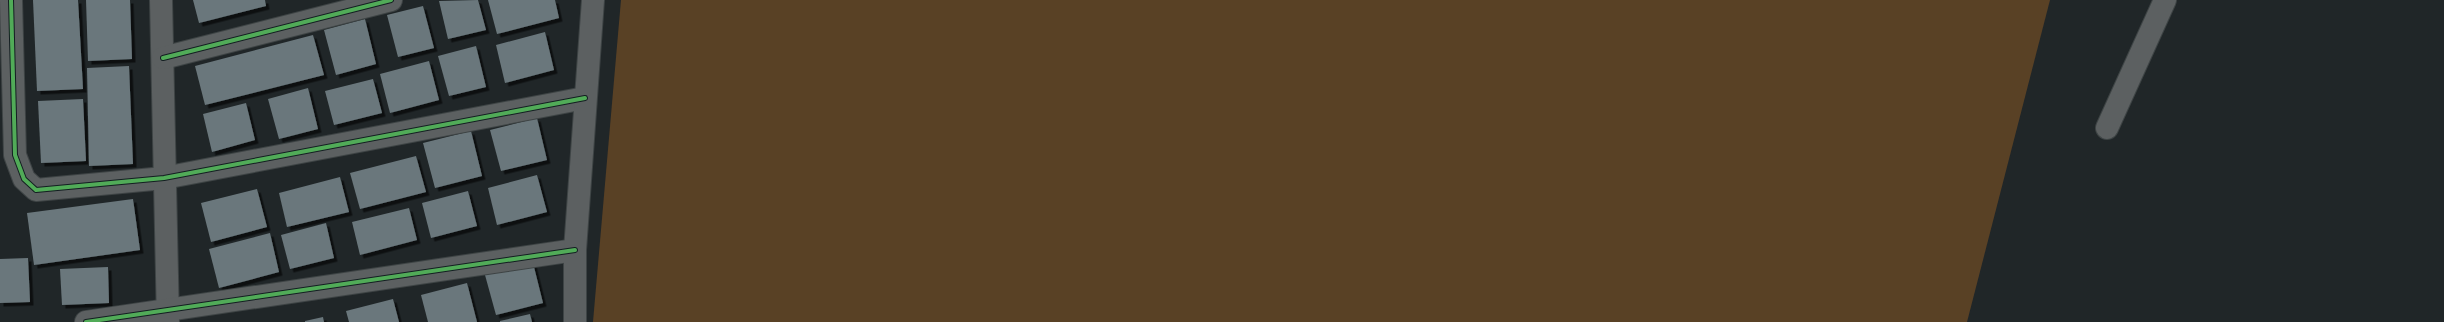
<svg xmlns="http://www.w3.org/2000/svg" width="2444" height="322" font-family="'Sofia Sans Condensed',sans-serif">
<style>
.forest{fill:#594125}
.building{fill:#6a777c;filter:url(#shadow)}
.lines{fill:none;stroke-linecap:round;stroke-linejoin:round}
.minor-casing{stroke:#3e4445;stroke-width:24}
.minor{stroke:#5c6061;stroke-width:22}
.cycleway-casing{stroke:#131e21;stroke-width:6}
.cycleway{stroke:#51ab58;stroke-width:4}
</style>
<defs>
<filter id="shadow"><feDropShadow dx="3.5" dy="3.5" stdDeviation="0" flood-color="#0009"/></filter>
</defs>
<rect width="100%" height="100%" fill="#202628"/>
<!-- forest -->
<polygon class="forest" points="621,0 2050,0 1967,322 593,322"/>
<!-- building -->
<g class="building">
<polygon points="33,0 78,0 83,89 37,91"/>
<polygon points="86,0 130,0 132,59 88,61"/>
<polygon points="193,0 265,0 266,6 199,23"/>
<polygon points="478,0 486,30 448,39 439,1"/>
<polygon points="488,0 555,0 559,18 497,34"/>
<polygon points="423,6 434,48 398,57 387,15"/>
<polygon points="365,19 376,64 336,75 324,30"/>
<polygon points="545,32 554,70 505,83 496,45"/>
<polygon points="313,35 324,75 205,105 195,66"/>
<polygon points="476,46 486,87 449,96 438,56"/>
<polygon points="429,61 439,100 390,113 380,74"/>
<polygon points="129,66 133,164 89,166 87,68"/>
<polygon points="373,79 382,113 334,125 325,91"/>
<polygon points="308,88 318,129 279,139 268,99"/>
<polygon points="83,99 86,161 41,163 38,101"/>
<polygon points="246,103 255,140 212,152 203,114"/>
<polygon points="537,118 547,160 501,171 490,130"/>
<polygon points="471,131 482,176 435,188 423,143"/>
<polygon points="416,156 426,192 360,209 350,173"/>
<polygon points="537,175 547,212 497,225 488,188"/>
<polygon points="340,177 349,212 287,227 279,193"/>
<polygon points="257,189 267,227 211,242 201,203"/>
<polygon points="468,191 477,226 431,238 422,203"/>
<polygon points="133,199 140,250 34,265 27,213"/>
<polygon points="409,208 417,240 360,255 352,222"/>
<polygon points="326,223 334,258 290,269 281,235"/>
<polygon points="270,233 279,272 219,288 209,249"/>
<polygon points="28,258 30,302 0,303 0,259"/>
<polygon points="533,263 543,303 496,315 485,275"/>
<polygon points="108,267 109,303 62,305 60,269"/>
<polygon points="467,283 477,322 428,322 421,295"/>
<polygon points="393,299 399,322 349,322 346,311"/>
<polygon points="530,314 532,322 500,322 500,321"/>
<polygon points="323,317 324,322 305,322 305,321"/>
</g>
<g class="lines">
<defs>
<g id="minor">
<polyline points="11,0 15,155 24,179 36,190 164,178 585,98"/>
<polyline points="161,0 168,322"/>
<polyline points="163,58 391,0"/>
<polyline points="2107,128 2165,0"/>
<polyline points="86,322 575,250"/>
<polyline points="575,322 575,250 593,0"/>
</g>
</defs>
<!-- minor casing -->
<use href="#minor" class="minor-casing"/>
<!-- minor -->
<use href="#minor" class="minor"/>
<defs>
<g id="cycleway">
<polyline points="11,0 15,155 24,179 36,190 164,178 585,98"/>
<polyline points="163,58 391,0"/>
<polyline points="86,322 575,250"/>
</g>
</defs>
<!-- cycleway casing -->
<use href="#cycleway" class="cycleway-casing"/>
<!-- cycleway -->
<use href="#cycleway" class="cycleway"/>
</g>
</svg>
